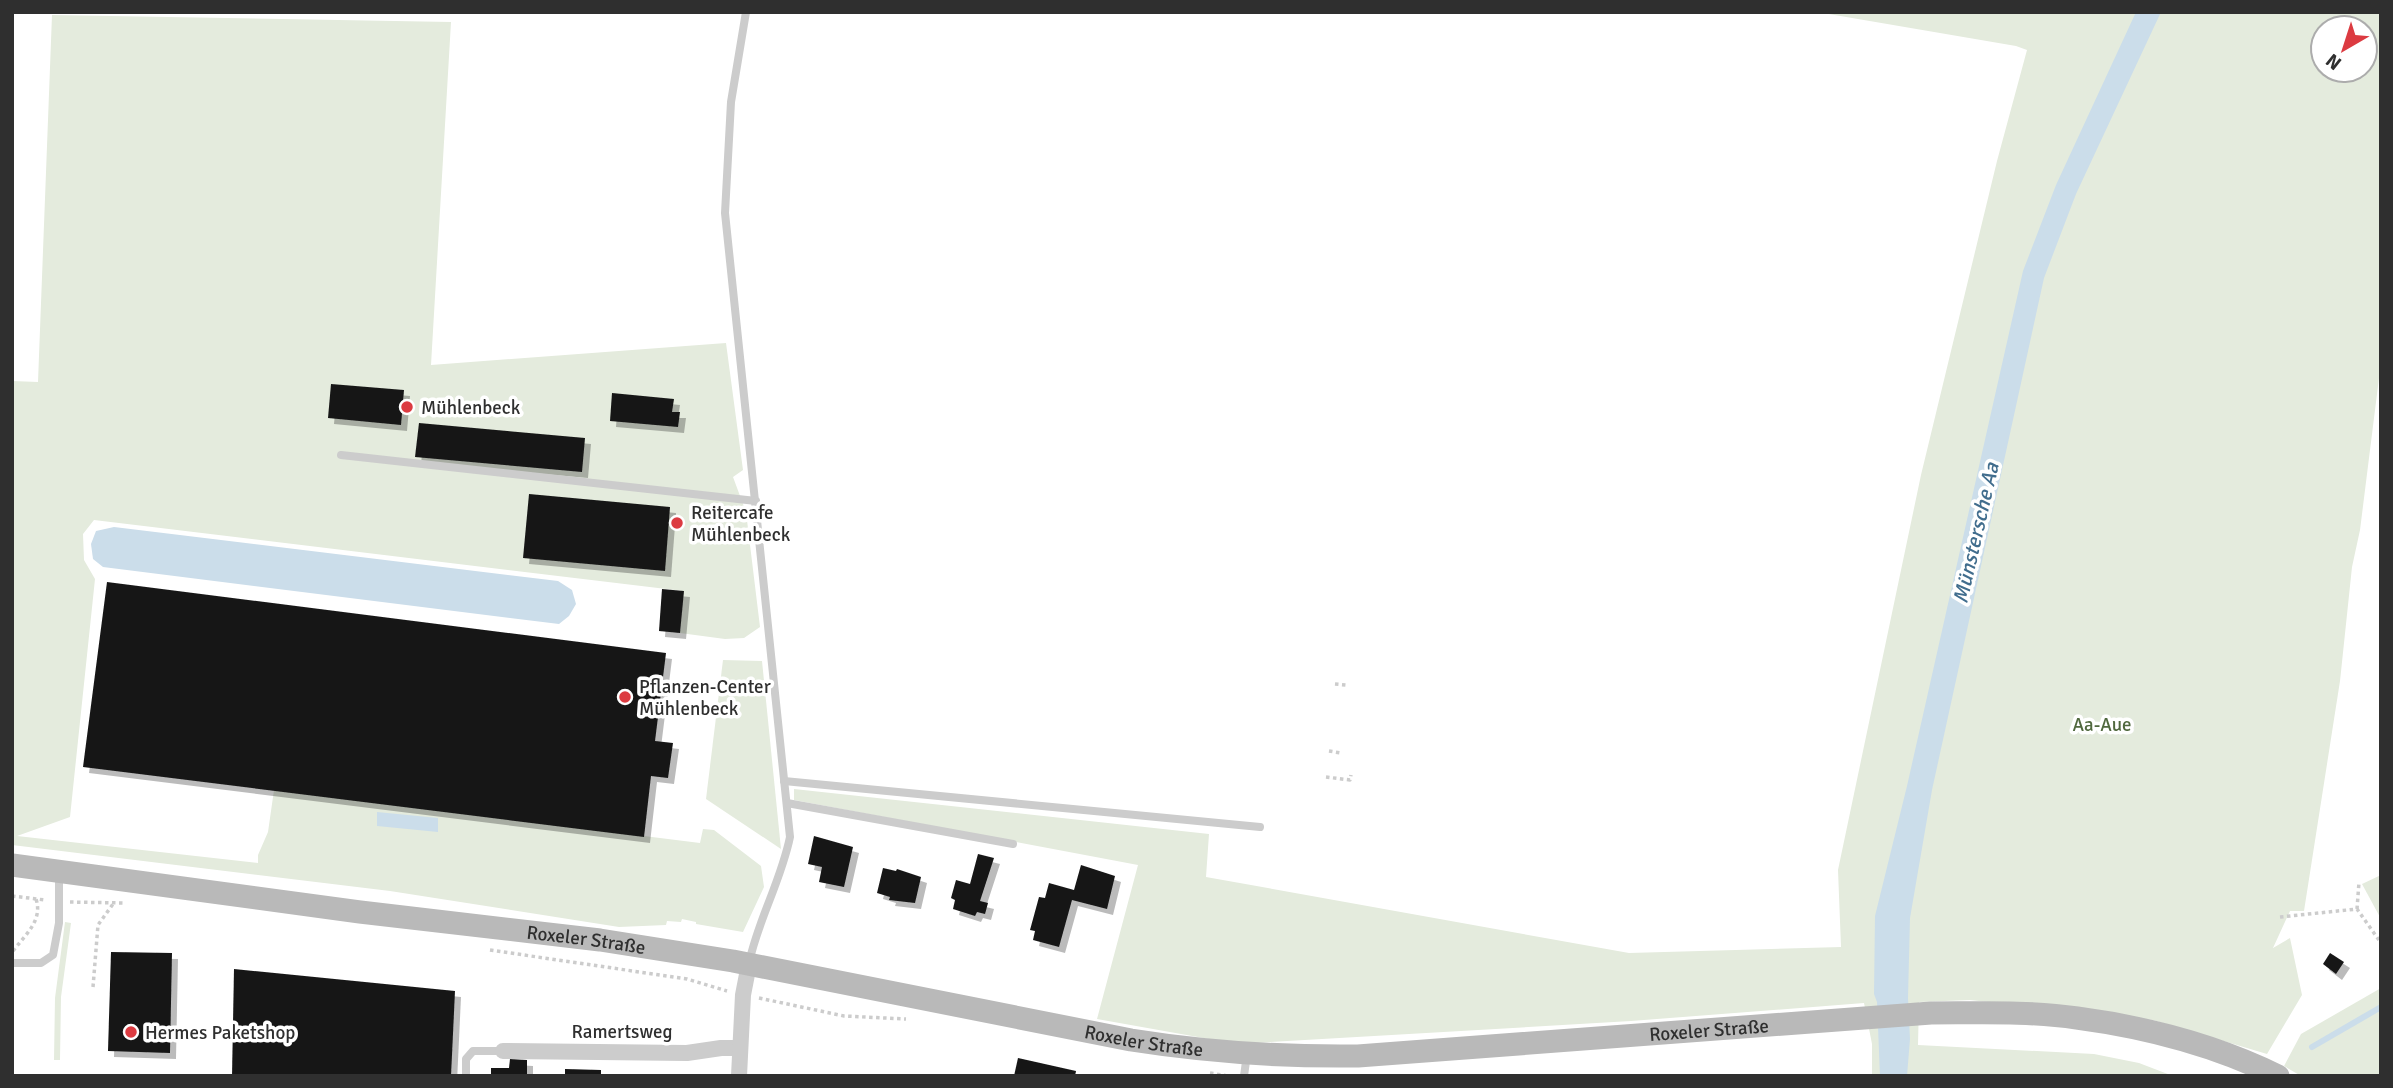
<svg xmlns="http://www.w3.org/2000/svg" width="2393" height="1088" font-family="Signika,sans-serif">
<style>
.green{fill:#e4ebdd;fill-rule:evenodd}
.water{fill:#cbddea}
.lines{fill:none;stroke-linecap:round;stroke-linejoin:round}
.stream{stroke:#cbddea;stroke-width:6}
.building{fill:#161616;filter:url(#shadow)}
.path{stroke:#ccc;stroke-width:3.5;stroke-dasharray:3.5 3.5;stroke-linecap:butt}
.service{stroke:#ccc;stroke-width:8}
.minor{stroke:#ccc;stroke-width:16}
.secondary{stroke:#b9b9b9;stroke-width:23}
.poi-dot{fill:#dc3b41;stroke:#fff;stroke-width:2.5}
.labels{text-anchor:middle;stroke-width:7;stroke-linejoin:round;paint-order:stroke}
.poi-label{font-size:19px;fill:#2f2f2f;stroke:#fff;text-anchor:start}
.park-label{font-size:19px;fill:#50683e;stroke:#fff}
.street-label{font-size:19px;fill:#2f2f2f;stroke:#fff}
.water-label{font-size:21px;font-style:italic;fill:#416d8d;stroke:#fff}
</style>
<defs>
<filter id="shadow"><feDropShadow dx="6" dy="6" stdDeviation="0" flood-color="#0004"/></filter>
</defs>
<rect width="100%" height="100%" fill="#fff"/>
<!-- green -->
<g class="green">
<path d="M1817 12H2381V362L2360 530 2352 567 2340 681 2304 911H2290L2273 948 2290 938 2302 995 2267 1054 2153 1020 1970 1000 1919 1002 1918 1045 2094 1054 2139 1063 2173 1076H1860L1872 1074V1044L1864 1003 1631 1021 1237 1044 1097 1019 1138 865 794 800V789L1209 834 1206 877 1629 953 1841 947 1838 870 1921 475 1997 161 2027 50 2016 46ZM2323 28H2365V70H2323Z"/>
<polygon points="52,15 451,22 431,365 726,343 743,470 733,477 746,512 760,627 744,638 725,639 680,633 683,591 94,520 83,534 84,560 95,579 70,817 17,836 258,863 258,855 268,832 274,790 700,843 703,829 714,830 761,866 764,887 743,932 696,924 696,922 682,919 681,922 667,921 666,925 619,927 390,891 12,845 12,381 38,382"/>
<polygon points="723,660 762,661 781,849 706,799"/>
<polygon points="2381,875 2381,919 2362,884"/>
<polygon points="65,922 71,923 61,997 60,1060 54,1060 55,998"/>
<polygon points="2381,988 2381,1076 2301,1076 2284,1066 2301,1034"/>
</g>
<!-- water -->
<g class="water">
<polygon points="2136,12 2161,12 2076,194 2044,278 1932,790 1910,918 1908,998 1910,1039 1907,1076 1880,1076 1877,1002 1874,994 1875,916 1907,786 2023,271 2056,185"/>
<polygon points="114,527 558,581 572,590 576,604 569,616 559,624 103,567 93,559 91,544 96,531"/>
<polygon points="377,812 438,818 438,832 377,826"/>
</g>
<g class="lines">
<!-- stream -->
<polyline class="stream" points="2312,1047 2381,1007"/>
</g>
<!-- building -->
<g class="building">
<polygon points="331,384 404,390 401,425 328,418"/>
<polygon points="612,393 674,399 672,412 680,412 678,427 610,421"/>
<polygon points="419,423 585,438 582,472 415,457"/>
<polygon points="529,494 670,507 665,571 523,558"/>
<polygon points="107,582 666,653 655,741 673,743 668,778 651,776 644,837 83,767"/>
<polygon points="662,589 684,591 680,633 659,631"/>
<polygon points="814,836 853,847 844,887 819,882 822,867 808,864"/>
<polygon points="978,854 994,858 980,901 988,903 985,914 977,912 975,916 953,909 955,900 951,898 956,880 970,884"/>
<polygon points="1081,865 1115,876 1107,909 1072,900 1059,947 1033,940 1035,931 1030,930 1039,897 1045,898 1049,883 1074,890"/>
<polygon points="883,868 896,871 897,869 921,877 915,903 889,900 890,897 877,893"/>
<polygon points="111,952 172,953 170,1053 108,1051"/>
<polygon points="2330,953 2344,962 2336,974 2323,964"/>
<polygon points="234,969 455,991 451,1076 232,1076"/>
<polygon points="1018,1058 1076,1071 1075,1076 1014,1076"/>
<polygon points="510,1059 527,1060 527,1076 491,1076 491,1068 509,1068"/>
<polygon points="565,1069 601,1070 601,1076 565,1076"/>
</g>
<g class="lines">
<!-- path -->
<g class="path">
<polyline points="1335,684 1346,685"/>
<polyline points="1329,751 1341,753"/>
<polyline points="1326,777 1350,780 1351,775"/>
<polyline points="12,896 45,900"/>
<polyline points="70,902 125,903"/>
<polyline points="2357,909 2359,882"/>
<polyline points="2280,917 2357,909 2381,943"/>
<polyline points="490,950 687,979 727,991"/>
<path d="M13 951C26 934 43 920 36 899"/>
<polyline points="93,987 98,925 113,904"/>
<polyline points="759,998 844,1016 906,1019"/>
<polyline points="1210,1073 1228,1076"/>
</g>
<!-- service -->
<g class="service">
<path d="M746 12 731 102 725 213 790 837C781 881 758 920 749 963"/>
<polyline points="341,455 756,501"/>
<polyline points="784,781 1260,827"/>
<polyline points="787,803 1013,844"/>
<polyline points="12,963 41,963 53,955 59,923 59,873"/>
<polyline points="466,1076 466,1059 473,1051 503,1051"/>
<polyline points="1244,1076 1247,1054"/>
</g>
<!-- minor -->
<g class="minor">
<polyline points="503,1051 687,1053 721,1048 740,1048"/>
<polyline points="739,1076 743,995 749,964"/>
</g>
<!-- secondary -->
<path class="secondary" id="s1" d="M12 865 360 912 600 940 733 961 1131 1040C1207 1052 1281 1057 1358 1056L1931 1013C1980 1013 2029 1011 2077 1018 2145 1027 2217 1046 2278 1076"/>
</g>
<!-- markers -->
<g class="poi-dot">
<circle cx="407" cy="407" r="7"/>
<circle cx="677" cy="523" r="7"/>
<circle cx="625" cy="697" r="7"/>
<circle cx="131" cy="1032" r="7"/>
</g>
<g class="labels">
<!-- poi labels -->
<g class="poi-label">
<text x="421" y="414">Mühlenbeck</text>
<text x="691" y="519">Reitercafe<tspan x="691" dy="22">Mühlenbeck</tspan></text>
<text x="639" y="693">Pflanzen-Center<tspan x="639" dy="22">Mühlenbeck</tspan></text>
<text x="145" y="1039">Hermes Paketshop</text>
</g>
<!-- park labels -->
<g class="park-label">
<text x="2102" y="731">Aa-Aue</text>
</g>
<!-- street labels -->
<g class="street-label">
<text dy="7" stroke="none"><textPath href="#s1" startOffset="579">Roxeler Straße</textPath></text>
<text dy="7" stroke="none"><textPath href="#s1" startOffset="1713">Roxeler Straße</textPath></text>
<text x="622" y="1038">Ramertsweg</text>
<text dy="7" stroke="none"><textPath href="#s1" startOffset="1146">Roxeler Straße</textPath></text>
</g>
<!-- water labels -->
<g class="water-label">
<text transform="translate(1976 533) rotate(-77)" y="7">Münstersche Aa</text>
</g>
</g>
<!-- border -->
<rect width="2393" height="1088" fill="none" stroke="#2f2f2f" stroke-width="28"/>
<!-- north arrow -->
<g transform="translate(2344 49) rotate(219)"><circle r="33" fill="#ffffff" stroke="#acacac" stroke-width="2"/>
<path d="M0-5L12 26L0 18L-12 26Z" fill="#dc3b41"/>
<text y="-10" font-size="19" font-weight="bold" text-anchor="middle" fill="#2f2f2f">N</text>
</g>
</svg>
